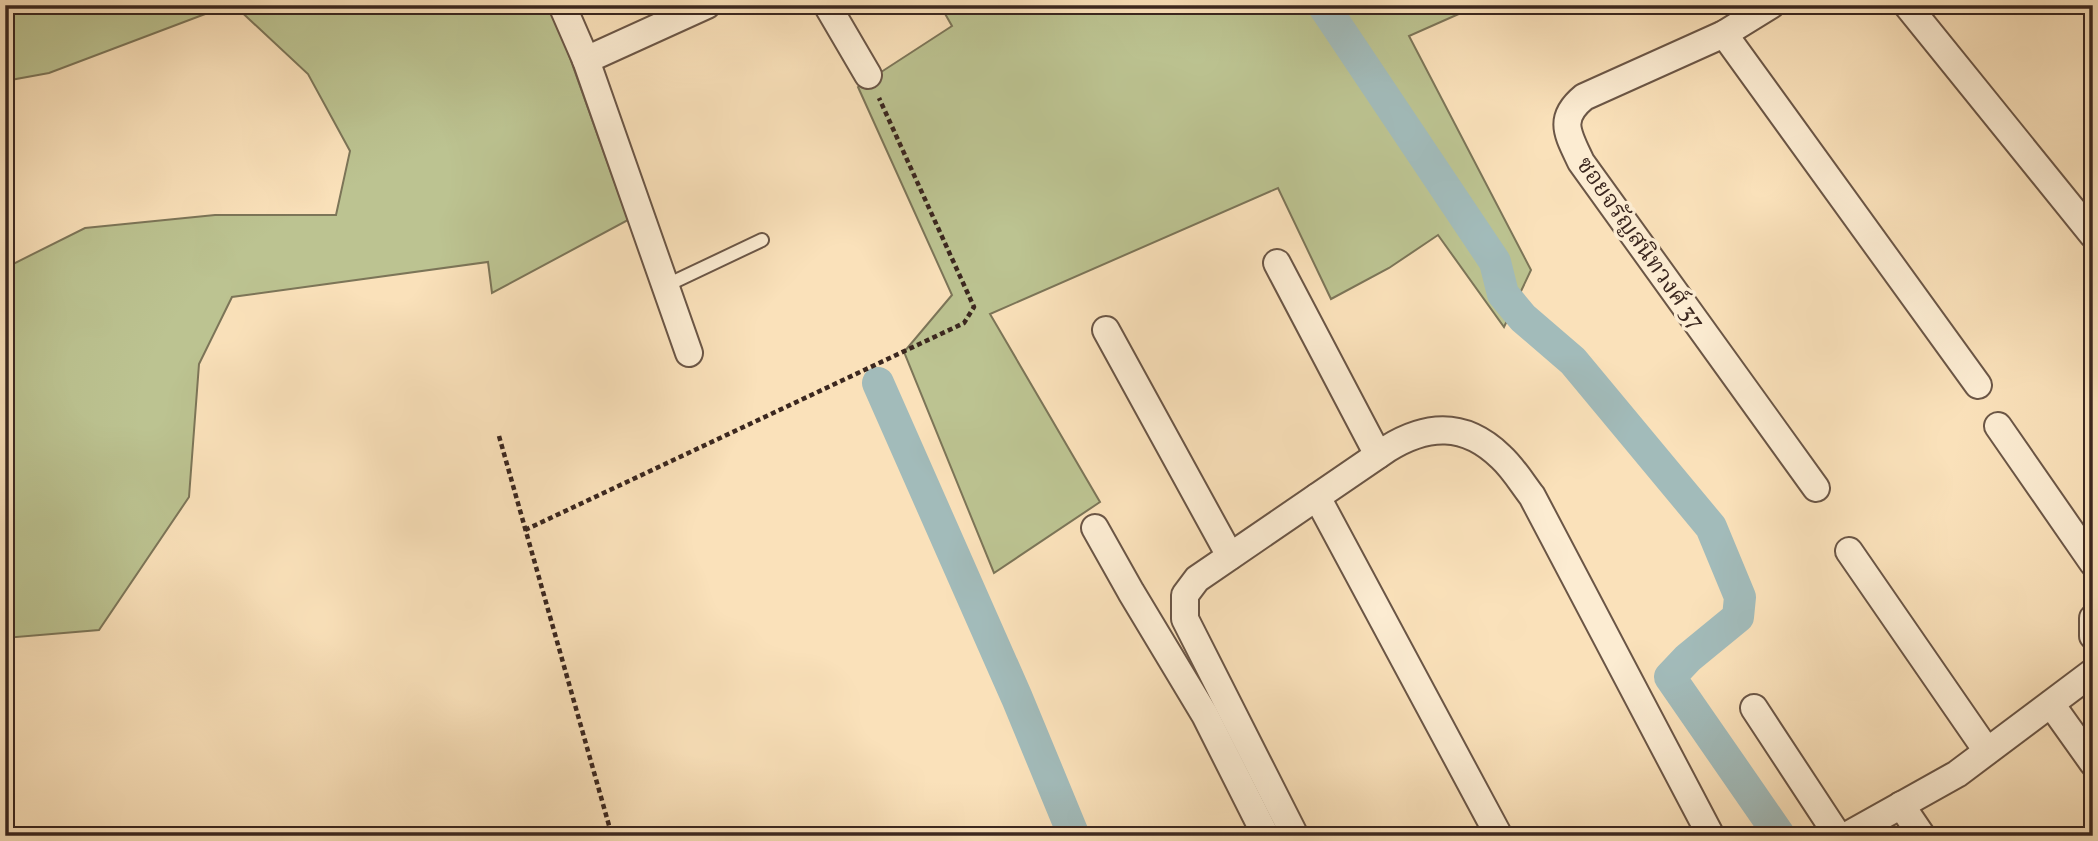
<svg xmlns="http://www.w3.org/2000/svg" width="2098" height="841" font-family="Vollkorn,'Noto Serif Thai',serif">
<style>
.green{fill:#bcc391;stroke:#7c7558;stroke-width:2}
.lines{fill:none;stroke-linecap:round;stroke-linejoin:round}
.canal{stroke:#a2bbba;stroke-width:32}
.service-casing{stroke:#6b5646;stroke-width:16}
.minor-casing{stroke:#6b5646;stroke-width:30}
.path{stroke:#3b271f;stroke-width:4.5;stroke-dasharray:5 3.5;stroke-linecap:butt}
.service{stroke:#fcecd2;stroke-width:12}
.minor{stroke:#fcecd2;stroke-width:26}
.labels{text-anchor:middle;stroke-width:7;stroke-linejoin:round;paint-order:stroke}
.street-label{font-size:24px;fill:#3b271f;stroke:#fcecd2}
</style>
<rect width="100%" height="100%" fill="#fae1ba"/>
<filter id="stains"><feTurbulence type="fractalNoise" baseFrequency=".00286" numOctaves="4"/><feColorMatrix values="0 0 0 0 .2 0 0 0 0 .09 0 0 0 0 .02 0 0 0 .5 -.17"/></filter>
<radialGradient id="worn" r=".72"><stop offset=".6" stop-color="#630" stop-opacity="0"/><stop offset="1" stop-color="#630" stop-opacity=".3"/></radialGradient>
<!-- green -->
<g class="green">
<polygon points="5,5 229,5 49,73 5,81"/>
<polygon points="234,5 551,5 628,220 492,293 488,262 232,297 199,364 189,497 99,630 5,638 5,268 85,228 215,215 336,215 350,151 308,74"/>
<polygon points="940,5 1479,5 1409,36 1531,270 1504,327 1438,235 1389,268 1331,299 1278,188 990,314 1100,502 994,573 904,352 952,295 858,87 952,26"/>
</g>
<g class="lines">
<!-- canal -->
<g class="canal">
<polyline points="1323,5 1495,262 1503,294 1523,318 1573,361 1711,527 1740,597 1738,617 1688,658 1670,677 1780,836"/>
<polyline points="878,383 1017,698 1074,836"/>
</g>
<defs>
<polyline id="service" points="665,286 762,240"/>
<g id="minor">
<polyline points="562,5 586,60 689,353"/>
<polyline points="827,5 868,75"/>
<path d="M1771 5 1724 34 1584 97C1557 119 1568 134 1581 162L1816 488"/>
<polyline points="1907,5 2093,235"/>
<polyline points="1724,34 1978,385"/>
<polyline points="586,60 707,5"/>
<polyline points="1277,263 1378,455"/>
<polyline points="1106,330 1230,556"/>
<polyline points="1998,426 2093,563"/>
<polyline points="1317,497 1499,836"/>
<polyline points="1095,528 1131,592 1205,715 1266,836"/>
<polyline points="1849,551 1987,751"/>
<polyline points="2093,618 2093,636"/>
<polyline points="2051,704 2093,763"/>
<polyline points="1754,708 1838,836"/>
<polyline points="1901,805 1922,836"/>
<path d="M1295 836 1185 619V595L1197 579 1387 449C1427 424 1465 422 1501 457 1513 468 1522 483 1532 496L1711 836"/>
<polyline points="1846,836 1957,774 2093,672"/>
</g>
</defs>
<!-- service casing -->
<use href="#service" class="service-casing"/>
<!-- minor casing -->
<use href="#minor" class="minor-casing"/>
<!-- path -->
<g class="path">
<polyline points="499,436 612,836"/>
<polyline points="525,530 964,323 974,307 879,98"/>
</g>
<!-- service -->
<use href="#service" class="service"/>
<!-- minor -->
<use href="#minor" class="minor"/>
</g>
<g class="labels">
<!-- street labels -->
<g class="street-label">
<text transform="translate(1641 243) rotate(55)" y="8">ซอยจรัญสนิทวงศ์ 37</text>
</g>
</g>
<!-- margin -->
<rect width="2098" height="841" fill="none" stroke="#fae1ba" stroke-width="28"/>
<rect x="7" y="7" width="2084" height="827" fill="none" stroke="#3b271f" stroke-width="3.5"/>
<rect x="14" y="14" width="2070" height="813" fill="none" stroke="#3b271f" stroke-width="2"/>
<rect width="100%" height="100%" filter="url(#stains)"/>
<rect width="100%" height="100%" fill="url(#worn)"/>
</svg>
